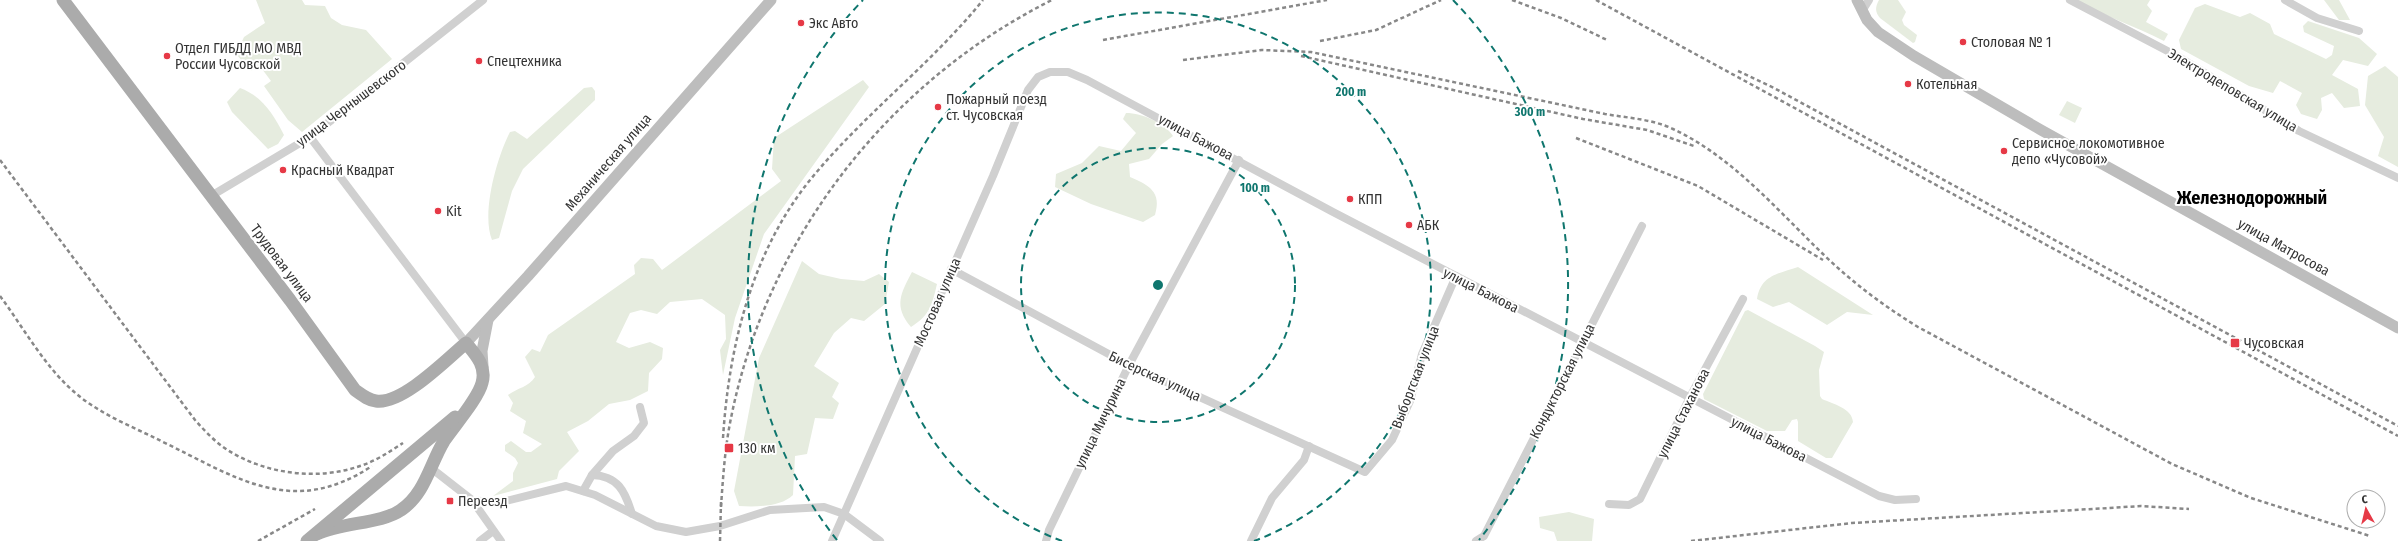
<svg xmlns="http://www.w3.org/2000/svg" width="2398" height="541" font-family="'Fira Sans Condensed',sans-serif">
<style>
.green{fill:#e6ecdf}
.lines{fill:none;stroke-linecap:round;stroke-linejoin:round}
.street{stroke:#d0d0d0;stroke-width:8}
.secondary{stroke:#bdbdbd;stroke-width:11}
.primary{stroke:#ababab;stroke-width:13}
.rail{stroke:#888;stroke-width:2.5;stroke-dasharray:4 3;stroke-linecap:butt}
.ring{fill:none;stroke:#0f766e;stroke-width:2;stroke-dasharray:7 5}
.poi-dot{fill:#e63946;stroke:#fff;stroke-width:1.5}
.labels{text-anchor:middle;stroke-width:4;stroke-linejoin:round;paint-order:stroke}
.poi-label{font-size:14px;fill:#333;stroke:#fff;text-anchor:start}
.street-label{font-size:14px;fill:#333;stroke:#fff}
.district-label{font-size:18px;font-weight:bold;fill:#000;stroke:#fff}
.centre{fill:#0f766e;stroke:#fff;stroke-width:2}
.ring-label{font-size:12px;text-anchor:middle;font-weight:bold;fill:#0f766e;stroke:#fff;stroke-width:4;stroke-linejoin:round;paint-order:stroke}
</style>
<rect width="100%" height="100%" fill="#fff"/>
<!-- green -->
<g class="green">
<polygon points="256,0 302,0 305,5 325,6 331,18 342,25 366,30 392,59 302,132 288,120 264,86 271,81 259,65 251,71 236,54 244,37 265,23"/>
<path d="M1879 0H1898L1906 12 1902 20 1904 25 1917 35 1915 42 1913 43 1880 18C1875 12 1875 7 1879 0Z"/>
<path d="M2078 0H2150L2147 5 2152 11 2146 22 2168 34 2164 41C2136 26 2104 17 2078 0Z"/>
<polygon points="2324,0 2339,0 2350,20 2339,20"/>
<polygon points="2205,4 2240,17 2250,13 2270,24 2274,34 2326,59 2332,55 2334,46 2304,32 2303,26 2308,21 2359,38 2377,54 2368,66 2343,60 2332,75 2358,89 2360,106 2344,108 2332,93 2321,98 2322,110 2317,119 2301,114 2296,105 2302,93 2280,81 2273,93 2249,86 2181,49 2179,40 2195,8"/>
<polygon points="2385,66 2398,77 2398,167 2378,156 2384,137 2365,105 2368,76"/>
<path d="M863 80 869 87 764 234 735 318 723 375 720 350 726 339 725 315 702 299 670 302 657 314 641 310 630 313 616 342 629 348 650 342 663 348 662 359 649 373 648 391 630 400 609 404 588 421 567 432 579 451 559 471 557 479 493 496 513 481V473L518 463 515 458 505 451V445L511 441 526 452H531L542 444 523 433 526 421 510 411 513 403 508 395C517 388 529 387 535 377L525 357 532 349 540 352 548 335 635 274 634 265 641 258 653 259 662 270 781 181 772 169 774 138Z"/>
<path d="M592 87 595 91V100L523 169 512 191 499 238 492 240C481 213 497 157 510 132L515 131 527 139 584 88Z"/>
<path d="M240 88C262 96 273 114 284 135L278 144 268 149 232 112 227 102Z"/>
<polygon points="2067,101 2082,108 2075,123 2059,115"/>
<path d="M1126 113C1142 113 1165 123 1173 136L1162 144 1149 159 1129 164 1130 177C1149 185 1162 192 1155 215L1143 222 1091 204 1055 187 1056 174 1082 163 1099 146 1121 151 1136 133 1123 119Z"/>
<path d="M802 261 819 274 841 279 864 281 879 274 889 282 885 304 864 321 851 318 834 333 814 366 839 383 832 397 839 403 833 419 815 418 807 454 795 456 793 495C781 507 756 507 739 506L734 491 759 358Z"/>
<path d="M1798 267 1873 315 1847 312 1827 325 1789 302 1773 307 1757 299C1761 275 1778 274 1798 267Z"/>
<path d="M912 272 937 284C932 305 930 315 911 327 893 306 901 293 912 272Z"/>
<path d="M1748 310 1815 346 1824 352 1819 370 1820 396 1822 399C1833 404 1852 408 1853 422L1832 458H1826L1798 441V422L1797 419 1792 420 1785 431H1767L1704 399 1703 394 1706 388 1745 311Z"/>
<polygon points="1569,512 1594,519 1592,541 1557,541 1554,532 1540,528 1539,517"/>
</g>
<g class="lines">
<!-- street -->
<g class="street">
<polyline points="2070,0 2177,56 2299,131 2398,178"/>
<polyline points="2285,0 2317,18 2359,31"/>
<polyline points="1862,11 1869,0"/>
<polyline points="310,137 466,343"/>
<polyline points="211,196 310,137 483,0"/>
<polyline points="951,269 1129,365 1365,472 1392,440 1410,401 1422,354 1456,276"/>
<polyline points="431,468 472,500 501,541"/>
<polyline points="592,475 613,451 634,436 644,423 640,407"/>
<path d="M583 491 592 475C618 476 625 491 632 514"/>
<polyline points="472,500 498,503 566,486 595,495 656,526 686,532 720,526 770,510 824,507 844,514 880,541"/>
<polyline points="1609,504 1629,505 1640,499 1689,399 1743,299"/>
<polyline points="480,541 493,531"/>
<polyline points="832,541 993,176 1028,90 1038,77 1050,72 1068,72 1087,80 1333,212 1879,496 1895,500 1916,499"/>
<polyline points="1046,541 1049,530 1129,365 1239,160"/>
<polyline points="1251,541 1272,498 1304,460 1309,446"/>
<polyline points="1476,541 1484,536 1642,226"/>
</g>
<!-- secondary -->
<g class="secondary">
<polyline points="1857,0 1867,20 1878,32 1914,56 2041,130 2398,328"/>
<polyline points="466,343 528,276 771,0"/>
<polyline points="483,366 482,351 488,320"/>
</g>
<!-- primary -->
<g class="primary">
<path d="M63 0 290 300 355 390C362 395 368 400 376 401 402 405 447 359 466 343 475 354 487 366 482 383 478 399 454 426 444 441 430 464 425 494 401 510 381 524 342 522 317 534"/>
<polyline points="307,541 455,417"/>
</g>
<!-- rail -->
<g class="rail">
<polyline points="1512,0 1561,18 1607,40"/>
<polyline points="1596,0 2398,436"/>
<polyline points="1103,40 1327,0"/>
<polyline points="1320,41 1376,30 1441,0"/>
<polyline points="1301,56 1583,119 1647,130 1694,146"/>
<path d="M1183 60 1262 50 1311 52 1605 114C1628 118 1652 119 1673 129 1733 157 1778 211 1824 255 1853 283 1884 306 1918 327L2172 464 2251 498 2370 536"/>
<polyline points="1738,71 1774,88 2398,426"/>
<polyline points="1576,138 1698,186 1823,260"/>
<path d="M0 160 195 420C204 430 214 441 226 449 264 474 317 481 360 466 376 461 389 452 403 443"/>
<path d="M0 296C23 327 43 364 72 390 97 413 131 426 161 441 236 477 292 519 372 466"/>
<path d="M723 438C729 344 753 247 815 174 867 112 932 63 983 0"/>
<path d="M721 507C723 477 725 447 731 418 767 238 888 82 1052 0"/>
<polyline points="258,541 315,509"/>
<polyline points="720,541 721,502"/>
<polyline points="1691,541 1852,523 2109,508 2141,506 2189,509"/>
</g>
</g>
<!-- distance rings -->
<g class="ring">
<circle cx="1158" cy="285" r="137"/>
<path d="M1062 541A273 273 0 1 1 1254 541"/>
<path d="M837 540A410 410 0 0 1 863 0M1453 0A410 410 0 0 1 1479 540"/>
</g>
<!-- markers -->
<g class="poi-dot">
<circle cx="801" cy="23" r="4"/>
<circle cx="1963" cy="42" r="4"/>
<circle cx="167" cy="56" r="4"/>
<circle cx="479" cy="61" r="4"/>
<circle cx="1908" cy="84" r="4"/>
<circle cx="938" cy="107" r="4"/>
<circle cx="2004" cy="151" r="4"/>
<circle cx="283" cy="170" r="4"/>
<circle cx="1350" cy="199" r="4"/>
<circle cx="438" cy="211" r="4"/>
<circle cx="1409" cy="225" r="4"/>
<rect x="2230" y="338" width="10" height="10" rx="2"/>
<rect x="724" y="443" width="10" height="10" rx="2"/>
<rect x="446" y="497" width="8" height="8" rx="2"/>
</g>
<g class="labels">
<!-- poi labels -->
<g class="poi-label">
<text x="809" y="28">Экс Авто</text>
<text x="1971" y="47">Столовая № 1</text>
<text x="175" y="53">Отдел ГИБДД МО МВД<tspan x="175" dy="16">России Чусовской</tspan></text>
<text x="487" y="66">Спецтехника</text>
<text x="1916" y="89">Котельная</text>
<text x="946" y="104">Пожарный поезд<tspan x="946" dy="16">ст. Чусовская</tspan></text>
<text x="2012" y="148">Сервисное локомотивное<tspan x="2012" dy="16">депо «Чусовой»</tspan></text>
<text x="291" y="175">Красный Квадрат</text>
<text x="1358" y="204">КПП</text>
<text x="446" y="216">Kit</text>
<text x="1417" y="230">АБК</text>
<text x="2244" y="348">Чусовская</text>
<text x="738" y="453">130 км</text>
<text x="458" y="506">Переезд</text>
</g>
<!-- street labels -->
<g class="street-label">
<text transform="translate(2233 90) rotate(31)" y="5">Электродеповская улица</text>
<text transform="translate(351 103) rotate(-37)" y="5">улица Чернышевского</text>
<text transform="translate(1196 137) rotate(28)" y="5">улица Бажова</text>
<text transform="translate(608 162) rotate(-49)" y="5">Механическая улица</text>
<text transform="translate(2284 247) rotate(29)" y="5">улица Матросова</text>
<text transform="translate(282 263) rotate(53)" y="5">Трудовая улица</text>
<text transform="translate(1481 290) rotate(27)" y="5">улица Бажова</text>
<text transform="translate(937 302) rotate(-66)" y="5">Мостовая улица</text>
<text transform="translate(1155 376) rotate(25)" y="5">Бисерская улица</text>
<text transform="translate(1415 377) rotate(-69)" y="5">Выборгская улица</text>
<text transform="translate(1562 381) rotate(-63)" y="5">Кондукторская улица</text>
<text transform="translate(1683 413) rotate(-63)" y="5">улица Стаханова</text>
<text transform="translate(1100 423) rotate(-64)" y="5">улица Мичурина</text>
<text transform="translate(1769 439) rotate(27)" y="5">улица Бажова</text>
</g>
<!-- district labels -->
<g class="district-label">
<text x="2252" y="204">Железнодорожный</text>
</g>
</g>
<circle cx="1158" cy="285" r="6" class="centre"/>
<g class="ring-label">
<text x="1351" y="96">200 m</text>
<text x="1530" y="116">300 m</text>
<text x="1255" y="192">100 m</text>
</g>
<!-- north arrow -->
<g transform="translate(2366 509) rotate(352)"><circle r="19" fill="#ffffff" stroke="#adadad"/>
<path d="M0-3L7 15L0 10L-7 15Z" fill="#e63946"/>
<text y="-6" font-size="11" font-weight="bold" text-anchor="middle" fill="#333333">С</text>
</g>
</svg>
